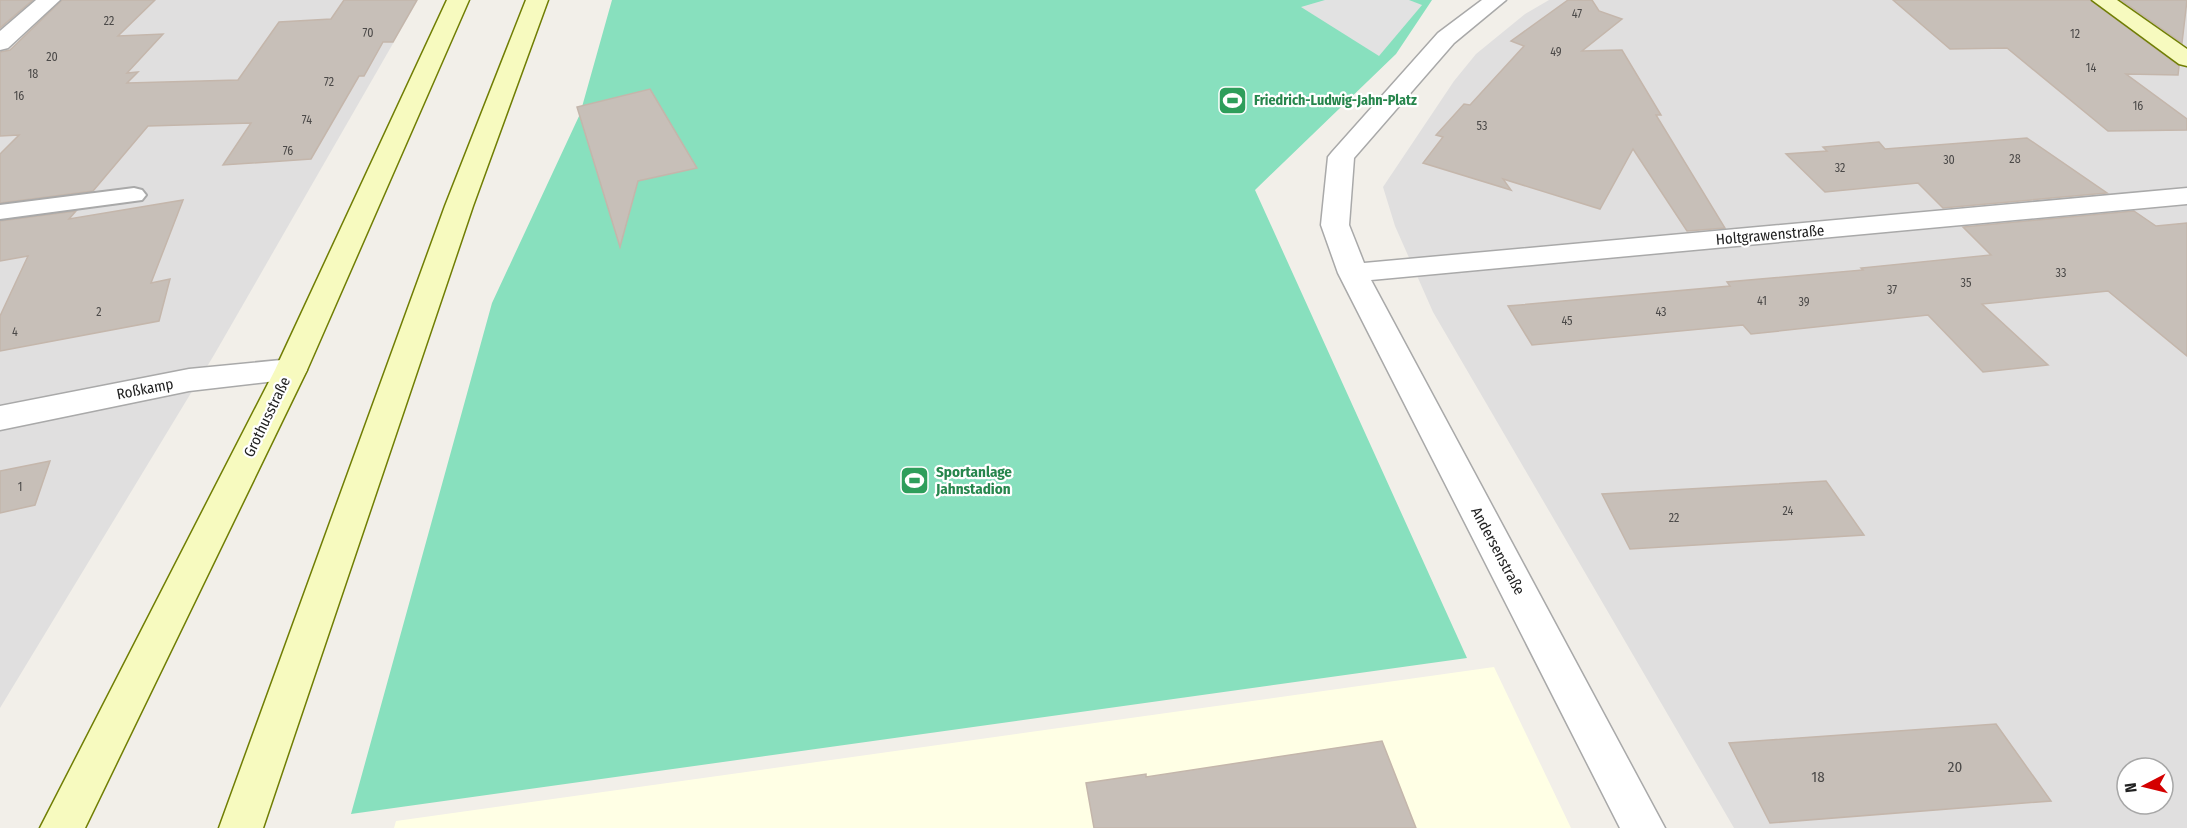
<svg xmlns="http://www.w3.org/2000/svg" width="2187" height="828" font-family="'Fira Sans Condensed',sans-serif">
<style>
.residential{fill:#e0dfdf;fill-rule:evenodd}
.education{fill:#ffffe5}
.pitch{fill:#88e0be}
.parking{fill:#e2e2e2}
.building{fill:#c7bfb8;stroke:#c4b6ab;stroke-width:1.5}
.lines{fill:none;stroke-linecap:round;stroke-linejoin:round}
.lane-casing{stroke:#a9a9a9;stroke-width:4}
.street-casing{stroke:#a9a9a9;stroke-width:3}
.secondary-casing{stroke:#707e04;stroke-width:3}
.lane{fill:#fff;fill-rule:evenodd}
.street{fill:#fff;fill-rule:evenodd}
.secondary{fill:#f7fabf;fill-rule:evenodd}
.labels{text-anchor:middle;stroke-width:4.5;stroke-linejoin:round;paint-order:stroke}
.number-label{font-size:12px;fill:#4b4948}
.far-leisure-label{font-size:14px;font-weight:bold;fill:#27864d;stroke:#fff;text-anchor:start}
.street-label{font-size:15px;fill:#222;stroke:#fff}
.leisure-label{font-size:15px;font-weight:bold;fill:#27864d;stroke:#fff;text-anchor:start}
.near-number-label{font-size:15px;fill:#4b4948}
</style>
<rect width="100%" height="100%" fill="#f2efe9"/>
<!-- residential -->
<g class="residential">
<polygon points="0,0 418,0 214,355 0,708"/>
<path d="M1549 0H2187V828H1734L1433 312 1395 226 1383 187 1454 81 1476 54 1525 14ZM2127 768H2163V804H2127Z"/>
</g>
<!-- education -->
<polygon class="education" points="1494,667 1571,828 394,828 396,821"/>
<!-- pitch -->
<polygon class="pitch" points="612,0 1432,0 1396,54 1255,190 1467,658 351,814 492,303 580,114"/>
<!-- parking -->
<polygon class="parking" points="1325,0 1409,0 1422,5 1379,56 1301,7"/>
<!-- building -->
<g class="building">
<polygon points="0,0 33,0 0,28"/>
<polygon points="62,0 155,0 118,36 163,34 127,73 138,72 127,83 238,80 279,22 331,19 344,0 417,0 393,42 383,42 364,76 359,76 311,159 223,165 251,123 148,126 93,191 0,203 0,154 19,135 0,136 0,52 10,50"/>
<polygon points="1568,0 1592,0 1599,11 1622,19 1582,51 1622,50 1661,115 1656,115 1725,228 1687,231 1633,149 1600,209 1503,179 1511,190 1423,163 1443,137 1436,135 1464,104 1470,105 1524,46 1511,41"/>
<polygon points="1893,0 2090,0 2179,66 2178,75 2126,74 2187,119 2187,130 2108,131 2007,48 1950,49"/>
<polygon points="2121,0 2187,0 2182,43"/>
<polygon points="650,89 697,168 638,181 620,247 577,107"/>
<polygon points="2027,138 2107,193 1943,208 1918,183 1825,192 1786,154 1827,151 1823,147 1879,142 1885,149"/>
<polygon points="183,200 151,283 170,279 159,321 0,351 0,316 28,256 0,261 0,221 76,211 69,219"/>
<polygon points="2134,211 2156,226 2187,223 2187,356 2108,291 1982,304 2048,365 1983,372 1928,315 1751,334 1743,325 1532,345 1508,306 1730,286 1727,282 1863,270 1861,268 1991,255 1963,227"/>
<polygon points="50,461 35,505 0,513 0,471"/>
<polygon points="1826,481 1864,535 1630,549 1602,494"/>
<polygon points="1996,724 2051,801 1770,823 1729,743"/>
<polygon points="1382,741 1416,828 1094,828 1086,783 1146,774 1146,777"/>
</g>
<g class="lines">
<defs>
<polygon id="lane" points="134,188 142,190 146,195 142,200 0,219 0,205"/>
<g id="street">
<polygon points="36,0 60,0 8,48 0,50 0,31"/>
<polygon points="1482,0 1506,0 1454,43 1354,158 1349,225 1364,263 2187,188 2187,204 1371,280 1665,828 1620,828 1338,273 1321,225 1328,157 1332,152 1438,33"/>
<polygon points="291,359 302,362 307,370 302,378 189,391 0,430 0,406 189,369"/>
</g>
<g id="secondary">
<polygon points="447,0 469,0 307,370 85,828 40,828 275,370"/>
<polygon points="526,0 548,0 473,206 263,828 219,828 445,206"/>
<polygon points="2092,0 2117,0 2187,49 2187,66 2179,64"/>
</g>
</defs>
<!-- lane casing -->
<use href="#lane" class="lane-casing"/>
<!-- street casing -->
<use href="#street" class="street-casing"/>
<!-- secondary casing -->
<use href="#secondary" class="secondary-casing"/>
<!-- lane -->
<use href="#lane" class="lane"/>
<!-- street -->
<use href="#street" class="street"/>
<!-- secondary -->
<use href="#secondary" class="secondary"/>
</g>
<!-- icons -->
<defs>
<symbol id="stadium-square" viewBox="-11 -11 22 22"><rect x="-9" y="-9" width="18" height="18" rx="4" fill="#2e9e5b" stroke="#fff"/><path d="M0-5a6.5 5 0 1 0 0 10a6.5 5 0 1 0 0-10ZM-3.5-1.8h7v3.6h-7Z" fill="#fff"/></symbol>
</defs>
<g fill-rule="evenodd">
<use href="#stadium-square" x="1216" y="84" width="33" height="33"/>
<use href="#stadium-square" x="898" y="464" width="33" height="33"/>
</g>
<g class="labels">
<!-- number labels -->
<g class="number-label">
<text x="1577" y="18">47</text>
<text x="109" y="25">22</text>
<text x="368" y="37">70</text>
<text x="2075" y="38">12</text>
<text x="1556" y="56">49</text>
<text x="52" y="61">20</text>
<text x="2091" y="72">14</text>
<text x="33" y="78">18</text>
<text x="329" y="86">72</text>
<text x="19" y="100">16</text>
<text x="2138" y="110">16</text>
<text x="307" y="124">74</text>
<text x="1482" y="130">53</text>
<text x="288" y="155">76</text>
<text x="2015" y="163">28</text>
<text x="1949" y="164">30</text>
<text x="1840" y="172">32</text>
<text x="2061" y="277">33</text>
<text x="1966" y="287">35</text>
<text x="1892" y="294">37</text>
<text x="1762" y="305">41</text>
<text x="1804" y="306">39</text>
<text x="99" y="316">2</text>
<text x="1661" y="316">43</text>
<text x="1567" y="325">45</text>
<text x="15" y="336">4</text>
<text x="20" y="491">1</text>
<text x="1788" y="515">24</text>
<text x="1674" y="522">22</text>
</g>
<!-- far-leisure labels -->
<g class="far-leisure-label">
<text x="1254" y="105">Friedrich-Ludwig-Jahn-Platz</text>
</g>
<!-- street labels -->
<g class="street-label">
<text transform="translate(1770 235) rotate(-5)" y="5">Holtgrawenstraße</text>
<text transform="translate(145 389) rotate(-11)" y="5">Roßkamp</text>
<text transform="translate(267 417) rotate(-64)" y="5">Grothusstraße</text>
<text transform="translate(1498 551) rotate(62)" y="5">Andersenstraße</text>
</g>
<!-- leisure labels -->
<g class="leisure-label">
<text x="936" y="477">Sportanlage<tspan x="936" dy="17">Jahnstadion</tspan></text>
</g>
<!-- near-number labels -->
<g class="near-number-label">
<text x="1955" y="772">20</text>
<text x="1818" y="782">18</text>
</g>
</g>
<!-- north arrow -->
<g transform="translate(2145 786) rotate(263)"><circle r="28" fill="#ffffff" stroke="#a7a7a7" stroke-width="1.5"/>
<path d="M0-4.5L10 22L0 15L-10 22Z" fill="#d40000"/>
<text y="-9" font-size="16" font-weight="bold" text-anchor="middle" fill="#222222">N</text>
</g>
</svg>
